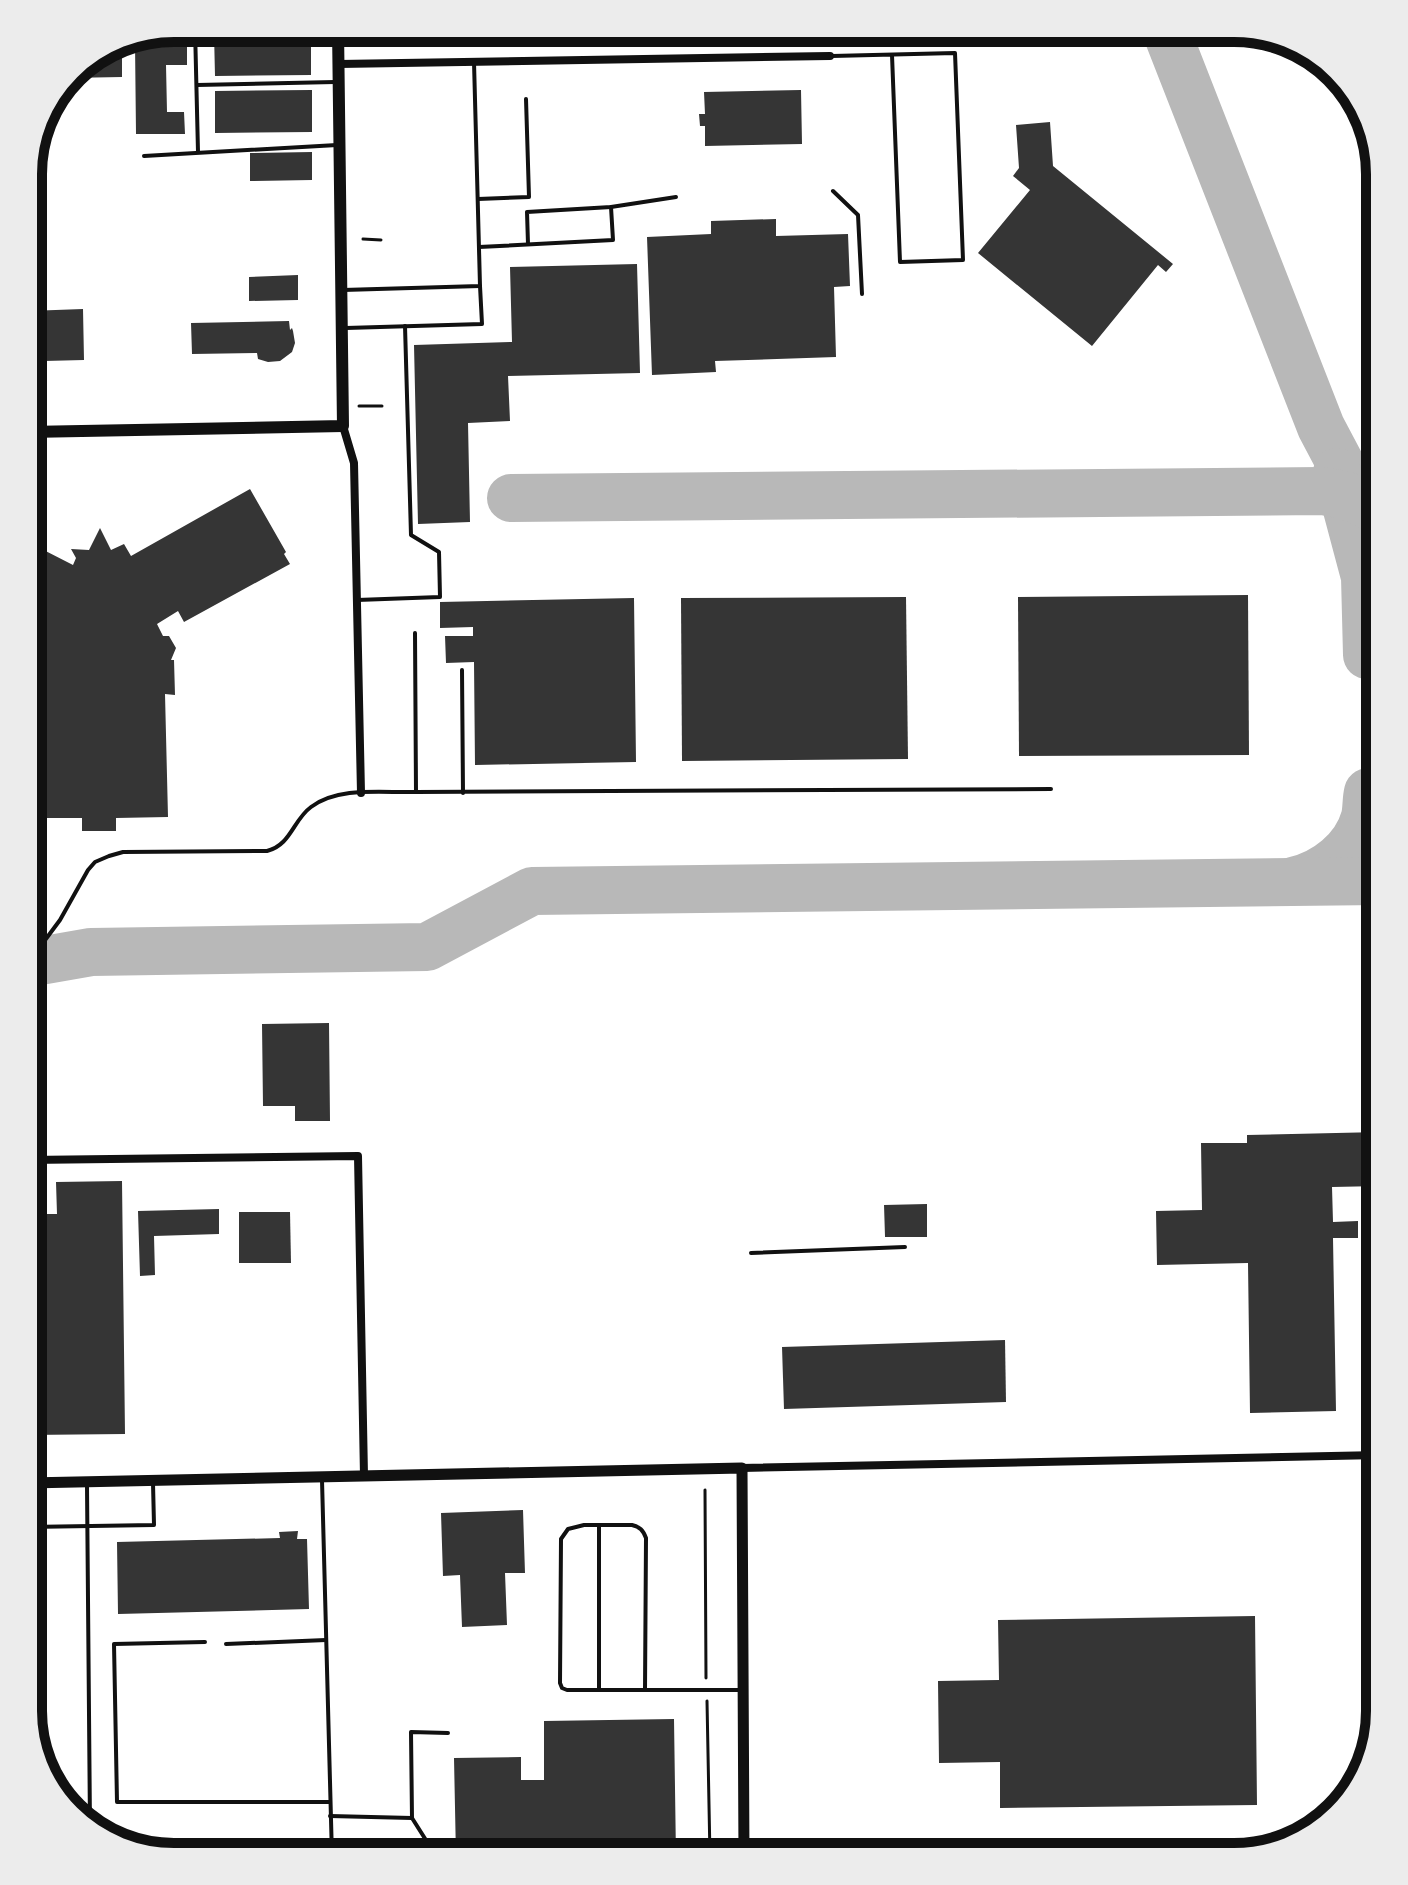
<svg xmlns="http://www.w3.org/2000/svg" width="1408" height="1885" font-family="Cabin,sans-serif">
<style>
.lines{fill:none;stroke-linecap:round;stroke-linejoin:round}
.taxiway{stroke:#b8b8b8;stroke-width:48}
.building{fill:#353535}
.path{stroke:#111;stroke-width:3}
.service{stroke:#111;stroke-width:4}
.minor{stroke:#111;stroke-width:8}
.tertiary{stroke:#111;stroke-width:11}
.secondary{stroke:#111;stroke-width:12}
.rim{fill:none;stroke:#111;stroke-width:10}
</style>
<rect width="100%" height="100%" fill="#fff"/>
<g class="lines">
<!-- taxiway -->
<g class="taxiway">
<polyline points="1165,28 1321,427 1349,480 1374,508"/>
<polyline points="1337,472 1365,577 1367,655"/>
<path d="M511 498 1322 491C1343 494 1364 499 1380 514"/>
<path d="M1293 881C1325 874 1356 850 1365 817 1367 808 1366 800 1368 792"/>
<polyline points="28,963 91,952 427,947 532,891 1380,881"/>
</g>
</g>
<!-- building -->
<g class="building">
<polygon points="278,28 311,28 311,75 215,76 214,33 278,32"/>
<polygon points="135,43 187,43 187,65 166,65 167,112 184,112 185,134 136,134"/>
<polygon points="122,48 122,77 68,78 78,65"/>
<polygon points="312,90 312,132 215,133 215,91"/>
<polygon points="801,90 802,144 705,146 705,126 700,126 699,114 705,114 704,92"/>
<polygon points="1050,122 1053,166 1173,264 1166,272 1158,265 1092,346 978,253 1030,190 1013,176 1019,168 1016,125"/>
<polygon points="312,152 312,180 250,181 250,153"/>
<polygon points="776,219 776,236 848,234 850,286 834,287 836,357 715,361 716,372 652,375 647,237 711,234 711,221"/>
<polygon points="637,264 640,373 508,376 510,421 468,423 470,522 418,524 414,345 512,342 510,267"/>
<polygon points="298,275 298,300 249,301 249,277"/>
<polygon points="83,309 84,360 44,361 44,376 28,376 28,311"/>
<polygon points="289,321 290,330 292,328 293,331 295,343 292,352 280,361 268,362 258,359 257,353 192,354 191,323"/>
<polygon points="250,489 286,552 284,554 290,564 184,622 178,611 157,624 163,636 169,636 176,648 171,660 174,660 175,695 165,694 168,817 116,818 116,831 82,831 82,818 28,818 28,542 73,565 76,558 71,549 89,550 100,528 111,550 124,544 131,556"/>
<polygon points="1248,595 1249,755 1019,756 1018,597"/>
<polygon points="906,597 908,759 682,761 681,598"/>
<polygon points="634,598 636,762 475,765 474,662 446,663 445,636 473,636 473,627 440,628 440,602"/>
<polygon points="40,840 42,900 28,901 28,841"/>
<polygon points="329,1023 330,1121 295,1121 295,1106 263,1106 262,1024"/>
<polygon points="1380,1132 1380,1186 1332,1187 1333,1222 1358,1221 1358,1238 1333,1238 1336,1411 1250,1413 1248,1263 1157,1265 1156,1211 1202,1210 1201,1143 1247,1143 1247,1135"/>
<polygon points="122,1181 125,1434 28,1435 28,1214 57,1214 56,1182"/>
<polygon points="927,1204 927,1237 885,1237 884,1205"/>
<polygon points="219,1209 219,1234 154,1236 155,1275 140,1276 138,1211"/>
<polygon points="239,1212 290,1212 291,1263 239,1263"/>
<polygon points="1005,1340 1006,1402 784,1409 782,1347"/>
<polygon points="523,1510 525,1573 505,1573 507,1625 462,1627 460,1575 443,1576 441,1513"/>
<polygon points="28,1530 33,1530 35,1733 28,1711"/>
<polygon points="298,1531 297,1539 307,1539 309,1609 118,1614 117,1542 280,1538 279,1532"/>
<polygon points="1255,1616 1257,1805 1000,1808 1000,1762 939,1763 938,1681 999,1680 998,1620"/>
<polygon points="674,1719 676,1857 456,1857 454,1758 521,1757 521,1780 544,1780 544,1721"/>
</g>
<g class="lines">
<!-- path -->
<g class="path">
<polyline points="363,239 381,240"/>
<polyline points="359,406 382,406"/>
<polyline points="705,1490 706,1678"/>
<polyline points="707,1701 710,1857"/>
</g>
<!-- service -->
<g class="service">
<polyline points="195,28 198,152"/>
<polyline points="832,56 955,53 963,260 900,262 892,55"/>
<polyline points="1342,80 1380,179"/>
<polyline points="197,85 335,82"/>
<polyline points="144,156 337,145"/>
<polyline points="833,191 858,215 862,294"/>
<polyline points="478,199 529,197 526,99"/>
<polyline points="528,244 527,212 611,207 676,197"/>
<polyline points="479,247 613,240 611,207"/>
<polyline points="343,290 480,286 474,62"/>
<polyline points="346,328 482,324 480,286"/>
<polyline points="357,600 440,597 439,552 411,535 405,326"/>
<polyline points="415,633 416,792"/>
<polyline points="462,670 463,793"/>
<path d="M28 963 60 920 88 870 95 862 109 856 123 852 267 851C291 845 293 820 311 807 339 786 383 793 416 792L1051 789"/>
<polyline points="28,971 32,1160"/>
<polyline points="751,1253 905,1247"/>
<polyline points="322,1480 332,1857"/>
<polyline points="87,1486 90,1827"/>
<polyline points="28,1527 154,1525 153,1483"/>
<polyline points="205,1642 114,1644 117,1802 330,1802"/>
<polyline points="226,1644 326,1640"/>
<polyline points="599,1690 599,1525"/>
<path d="M645 1690 646 1538C643 1530 640 1527 632 1525H584L568 1529 561 1539 560 1683 562 1688 567 1690H741"/>
<polyline points="330,1816 412,1818"/>
<polyline points="436,1856 412,1818 411,1732 448,1733"/>
<polyline points="1067,1857 1068,1855 1086,1847 1275,1844"/>
</g>
<!-- minor -->
<g class="minor">
<polyline points="339,64 830,56"/>
<polyline points="343,426 354,463 361,793"/>
<polyline points="28,1160 358,1156 364,1476"/>
<polyline points="742,1468 1380,1455"/>
</g>
<!-- tertiary -->
<polyline class="tertiary" points="28,1483 742,1468 744,1857"/>
<!-- secondary -->
<polyline class="secondary" points="28,432 343,426 338,28"/>
</g>
<!-- crop -->
<path d="M0 0H1408V1885H0ZM174 42H1234A132 132 0 0 1 1366 174V1711A132 132 0 0 1 1234 1843H174A132 132 0 0 1 42 1711V174A132 132 0 0 1 174 42Z" fill="#ececec" fill-rule="evenodd"/>
<path class="rim" d="M174 42H1234A132 132 0 0 1 1366 174V1711A132 132 0 0 1 1234 1843H174A132 132 0 0 1 42 1711V174A132 132 0 0 1 174 42Z"/>
</svg>
